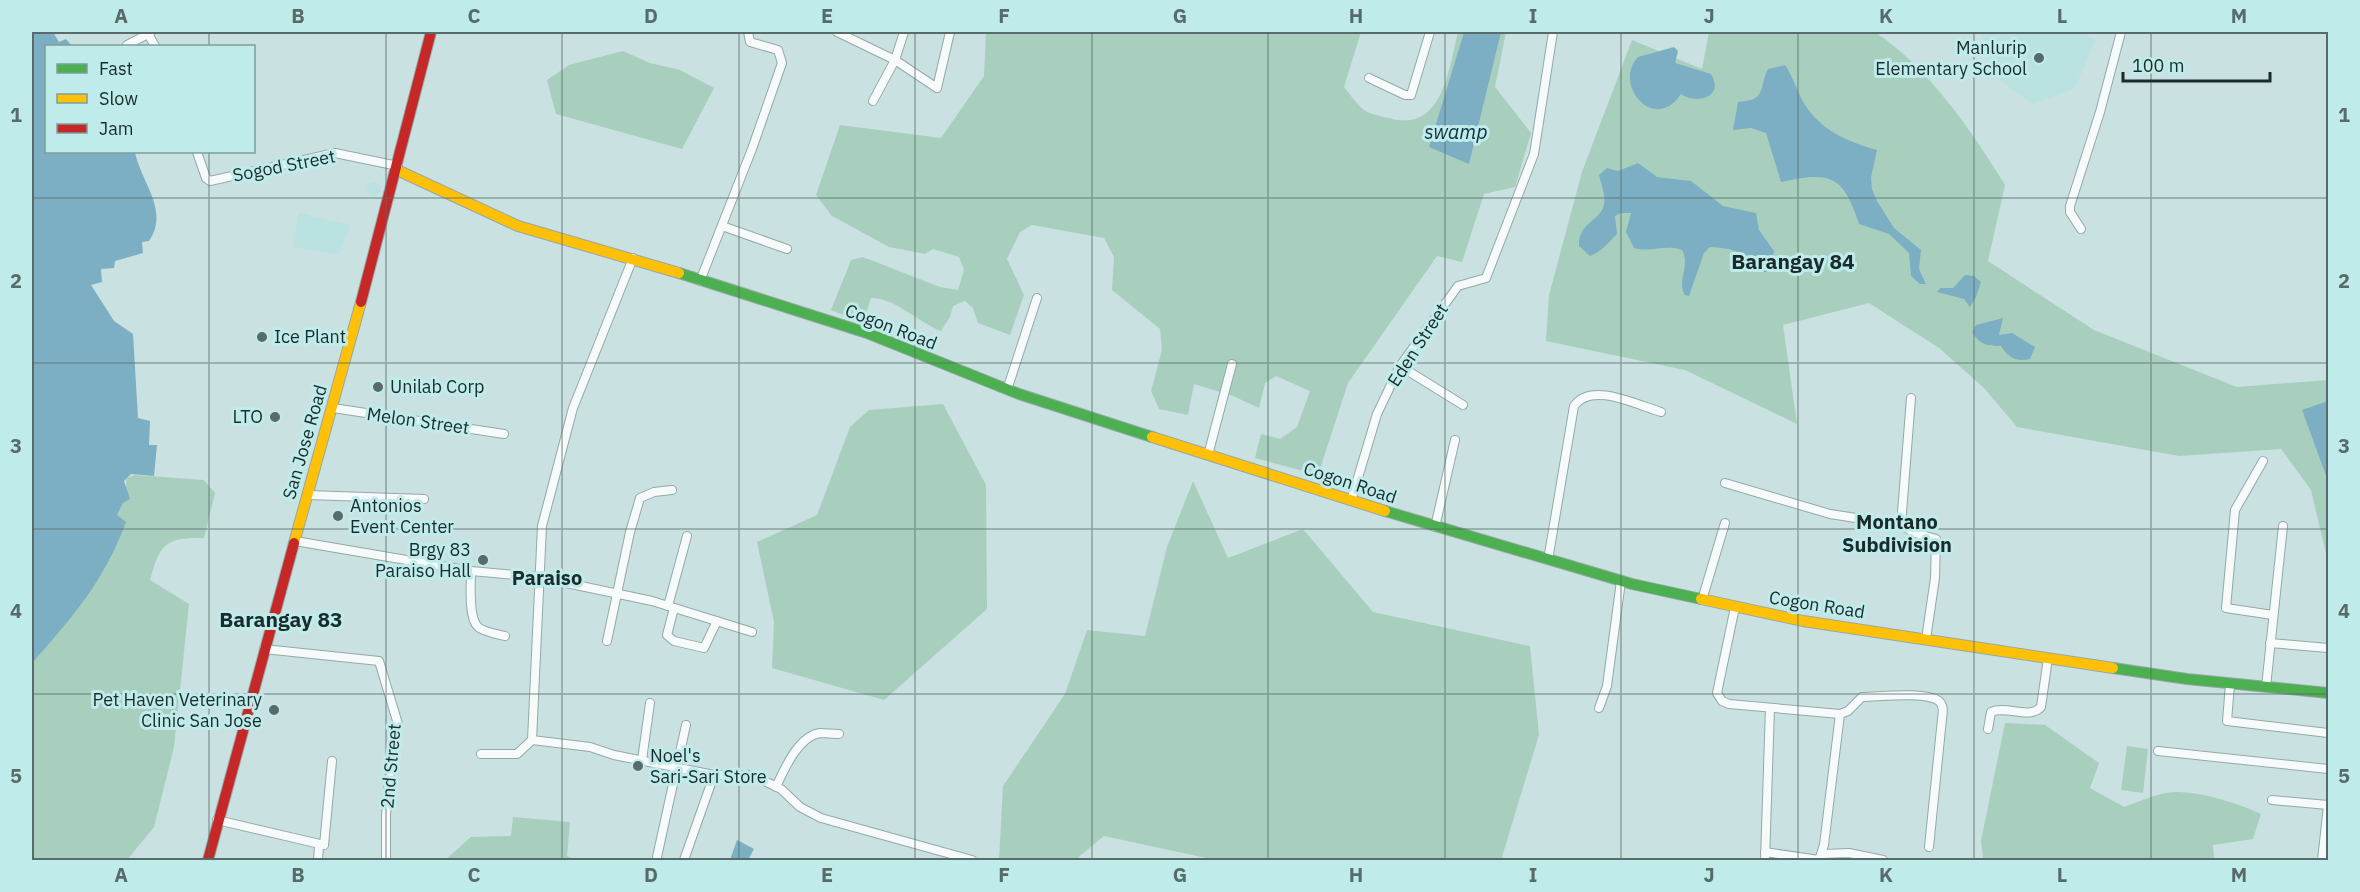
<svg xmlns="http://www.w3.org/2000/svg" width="2360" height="892" font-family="'IBM Plex Sans',sans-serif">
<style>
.built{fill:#b9e2e1}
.green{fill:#a8cfbe}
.water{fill:#7dafc4}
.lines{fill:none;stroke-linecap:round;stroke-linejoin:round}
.street-casing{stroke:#95a8a8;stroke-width:10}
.fast-casing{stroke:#95a8a8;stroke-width:12}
.slow-casing{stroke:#95a8a8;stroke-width:12}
.jam-casing{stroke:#95a8a8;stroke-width:12}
.street{stroke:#f7fafa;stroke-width:8}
.fast{stroke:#4caf50;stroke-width:10}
.slow{stroke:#ffc107;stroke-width:10}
.jam{stroke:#c62828;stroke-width:10}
.grid{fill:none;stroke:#576b6a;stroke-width:1.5;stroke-opacity:0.55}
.poi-dot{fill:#576b6a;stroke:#bfebea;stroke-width:2}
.labels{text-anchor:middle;stroke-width:6;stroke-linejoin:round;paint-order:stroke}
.poi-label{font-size:18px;fill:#192b2a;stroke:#bfebea;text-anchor:end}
.street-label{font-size:18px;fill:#192b2a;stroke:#bfebea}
.water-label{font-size:20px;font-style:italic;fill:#12303e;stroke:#bfebea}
.neighbourhood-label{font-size:20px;font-weight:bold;fill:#192b2a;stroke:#bfebea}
.quarter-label{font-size:21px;font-weight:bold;fill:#192b2a;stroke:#bfebea}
.neatline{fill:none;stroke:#576b6a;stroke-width:2}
.grid-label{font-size:20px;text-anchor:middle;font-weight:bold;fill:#576b6a}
</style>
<rect width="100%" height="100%" fill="#c9e1e0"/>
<!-- built -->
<g class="built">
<polygon points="1981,32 2079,32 2096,40 2074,89 2032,104 1995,76"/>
<circle cx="374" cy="189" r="7"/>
<polygon points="299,213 350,225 339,255 292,247"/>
</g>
<!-- green -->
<g class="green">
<path d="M986 32H1361L1344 87C1364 112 1361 112 1393 119 1443 131 1449 68 1458 32H1506L1495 87 1531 133 1515 187 1484 194 1462 262 1437 256 1348 383 1318 475 1255 458 1261 434 1280 439 1297 427 1310 391 1276 376 1265 383 1259 408 1233 396 1194 384 1188 415 1159 409 1151 391 1162 350 1160 329 1112 290 1114 257 1104 238 1032 225 1020 232 1007 259 1024 295 1010 335 978 323 973 308 965 301 953 306 950 317 941 331C917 322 896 298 871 298L863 323 831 310 851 260 863 257 940 287 958 290 964 270 959 257 933 249 925 254 889 247 832 216 816 195 840 125 941 138 984 76Z"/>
<path d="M1709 32H1875C1929 68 1971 130 2005 185L1988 261 2094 330 2237 387 2328 380V562L2311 490 2281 449 2179 456 2017 427 1984 388 1939 348 1869 303 1783 325 1797 424 1685 370 1546 341 1549 295 1582 172 1632 40 1702 69Z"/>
<polygon points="623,51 650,63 680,70 714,88 682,149 556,114 547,80 569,65"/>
<polygon points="943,404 986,485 987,609 884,700 772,668 774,622 757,542 817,515 850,427 869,410"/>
<path d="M135 475 204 480 215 493 204 538C165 537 160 544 150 580L189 604 174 747 154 827 127 860H32V663L54 637 123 503 127 478Z"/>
<polygon points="1193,481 1228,558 1303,529 1373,612 1530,646 1539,735 1501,860 1206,860 1206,858 1104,836 1075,860 999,860 1003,786 1065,694 1087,630 1145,636 1167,547"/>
<path d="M2005 723 2045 725 2099 763 2090 788 2124 807C2141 801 2161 791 2179 792 2205 793 2237 803 2261 814L2253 839 2213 845 2214 860H1990L1983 858 1981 841Z"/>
<polygon points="2127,746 2148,749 2143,793 2121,790"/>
<polygon points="513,817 570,822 567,856 575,860 445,860 471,837 511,836"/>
</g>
<!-- water -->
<g class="water">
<path d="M32 32H53L59 42 66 39 72 46H46V152H135C141 183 170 210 149 241L142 242 143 253 115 261 114 268 101 269 102 282 91 285 114 321 133 334 138 418 150 421 149 445H157L154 476 131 474 124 481 130 499 123 503 117 515 126 522C104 581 73 617 32 663Z"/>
<polygon points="1464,32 1501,32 1469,164 1429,147"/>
<path d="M1674 47 1678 51 1675 63 1711 74C1725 97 1697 105 1681 94 1654 135 1612 83 1638 57Z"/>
<path d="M1785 65C1793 77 1797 91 1804 103 1820 130 1848 142 1877 150L1871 178 1872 189 1877 201 1894 228 1921 250 1919 269 1926 284H1920L1911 276 1909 253 1889 234 1859 224C1843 175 1831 171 1781 182L1766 133 1751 128 1733 130 1738 102C1767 100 1758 90 1768 69Z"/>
<path d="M1638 163 1657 177 1691 181 1723 206 1756 213 1759 230 1774 251 1769 272H1760C1750 252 1731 248 1710 247L1704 253 1689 296 1685 295C1676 281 1691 266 1682 250 1666 244 1651 253 1634 248L1626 232 1631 213H1621L1615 216 1617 234C1609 242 1601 252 1590 256L1579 246C1578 221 1601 222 1604 204 1606 197 1601 183 1599 175L1607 168 1618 171Z"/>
<polygon points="1965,275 1974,276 1981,282 1976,297 1970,307 1964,299 1937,292 1940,288 1953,288"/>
<path d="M2003 318 1999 335 2012 333 2035 347 2030 359C2015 362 2009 358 2001 346 1987 346 1980 345 1972 332L1976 325Z"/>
<polygon points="2328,401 2328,481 2302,410"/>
<polygon points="737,840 754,849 748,860 730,860"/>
</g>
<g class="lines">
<defs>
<g id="street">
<polyline points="151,32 148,34 155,46"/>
<polyline points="837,32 895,60 937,88 950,32"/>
<polyline points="127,45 148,34"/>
<polyline points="1369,78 1405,95 1411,95 1430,32"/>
<polyline points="873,101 895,60 904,32"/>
<polyline points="197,152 206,178 210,181 335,153 398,166"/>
<polyline points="722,226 787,249"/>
<polyline points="2081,229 2070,212 2070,206 2100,112 2121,32"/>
<polyline points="633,258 573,408 542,526 532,740 590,747 614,755 714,775 752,775 781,789 800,807 821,818 972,860"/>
<polyline points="700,281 752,149 782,63 778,50 750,42 748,32"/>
<polyline points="1400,366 1463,405"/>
<polyline points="1007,390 1037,298"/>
<polyline points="1911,398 1901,525 1915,533 1936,539 1935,578 1926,639"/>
<polyline points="333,408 504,434"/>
<polyline points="1208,455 1232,364"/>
<polyline points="2263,461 2235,510 2226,608 2273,615"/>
<polyline points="1725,483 1830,514 1901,525"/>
<polyline points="308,495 424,499"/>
<polyline points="1351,501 1377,414 1400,366 1458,286 1486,278 1534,154 1553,32"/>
<polyline points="1435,527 1455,440"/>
<polyline points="295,541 471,571 538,577 652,601 752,632"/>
<path d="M1548 560 1574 406C1591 381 1637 405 1661 412"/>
<path d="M471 571C471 583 468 618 478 627 484 632 497 634 505 636"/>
<polyline points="1702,600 1725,523"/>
<polyline points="668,606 687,536"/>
<path d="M1735 607 1717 693 1722 701 1729 704 1840 714 1848 711 1862 697C1879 697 1925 691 1939 701 1944 706 1943 712 1942 719L1929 847"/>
<polyline points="674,608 667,635 674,641 704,648 717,621"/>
<polyline points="607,641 630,532 640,498 654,492 672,490"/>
<polyline points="2270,643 2328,648"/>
<polyline points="264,649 379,661 398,724 392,750 386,815 386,860"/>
<polyline points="2230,684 2227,721 2328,733"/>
<polyline points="2266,687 2283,526"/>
<polyline points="1599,708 1607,686 1621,581"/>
<path d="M1988 729 1991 712C2007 705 2029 720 2041 707L2048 658"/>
<polyline points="2158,751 2328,769"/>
<polyline points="481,754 517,754 532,740"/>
<polyline points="642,760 650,703"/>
<path d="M776 787C784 770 798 736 820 733 826 733 833 734 839 734"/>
<polyline points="2272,800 2328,805"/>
<polyline points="217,820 324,845 332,761"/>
<polyline points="1765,852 1819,860"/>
<polyline points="1822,854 1849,853 1883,860"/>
<polyline points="657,857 686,725"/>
<polyline points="318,860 319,846"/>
<polyline points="684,860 714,775"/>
<polyline points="1765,860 1770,708"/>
<polyline points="1819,860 1824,845 1840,714"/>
<polyline points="2322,860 2328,806"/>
</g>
<g id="fast">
<polyline points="679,273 867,333 1019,394 1152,437"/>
<polyline points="1385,511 1632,584 1701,599"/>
<polyline points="2113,668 2187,679 2328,693"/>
</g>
<g id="slow">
<polyline points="397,170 518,226 679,273"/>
<polyline points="1152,437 1385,511"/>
<polyline points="294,543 361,302"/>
<polyline points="1701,599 1803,621 2113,668"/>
</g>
<g id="jam">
<polyline points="361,302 431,32"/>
<polyline points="208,860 294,543"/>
</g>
</defs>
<!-- street casing -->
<use href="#street" class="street-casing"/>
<!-- fast casing -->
<use href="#fast" class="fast-casing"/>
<!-- slow casing -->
<use href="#slow" class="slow-casing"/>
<!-- jam casing -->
<use href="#jam" class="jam-casing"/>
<!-- street -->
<use href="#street" class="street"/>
<!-- fast -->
<use href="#fast" class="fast"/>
<!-- slow -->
<use href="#slow" class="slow"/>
<!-- jam -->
<use href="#jam" class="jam"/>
</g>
<!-- grid -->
<path class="grid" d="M209 32V46M386 32V860M562 32V860M739 32V860M915 32V860M1092 32V860M1268 32V860M1445 32V860M1621 32V860M1798 32V860M1974 32V860M2151 32V860M209 152V860M32 198H2328M32 363H2328M32 529H2328M32 694H2328"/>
<!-- markers -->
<g class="poi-dot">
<circle cx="2039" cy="58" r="6"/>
<circle cx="262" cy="337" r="6"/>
<circle cx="378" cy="387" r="6"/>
<circle cx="275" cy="417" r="6"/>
<circle cx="338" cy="516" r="6"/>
<circle cx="483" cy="560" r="6"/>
<circle cx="274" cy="710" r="6"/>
<circle cx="638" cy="766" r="6"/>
</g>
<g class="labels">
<!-- poi labels -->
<g class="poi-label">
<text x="2027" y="54">Manlurip<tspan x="2027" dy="21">Elementary School</tspan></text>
<text x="274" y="343" text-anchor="start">Ice Plant</text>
<text x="390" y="393" text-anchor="start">Unilab Corp</text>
<text x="263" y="423">LTO</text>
<text x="350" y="512" text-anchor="start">Antonios<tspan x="350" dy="21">Event Center</tspan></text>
<text x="471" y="556">Brgy 83<tspan x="471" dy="21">Paraiso Hall</tspan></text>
<text x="262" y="706">Pet Haven Veterinary<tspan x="262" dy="21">Clinic San Jose</tspan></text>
<text x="650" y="762" text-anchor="start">Noel's<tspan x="650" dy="21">Sari-Sari Store</tspan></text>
</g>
<!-- street labels -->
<g class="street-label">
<text transform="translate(284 166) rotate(-11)" y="6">Sogod Street</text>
<text transform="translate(891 327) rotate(21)" y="6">Cogon Road</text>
<text transform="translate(1418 345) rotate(-57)" y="6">Eden Street</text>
<text transform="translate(418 421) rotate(8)" y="6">Melon Street</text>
<text transform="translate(305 442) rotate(-74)" y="6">San Jose Road</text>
<text transform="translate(1350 483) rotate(18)" y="6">Cogon Road</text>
<text transform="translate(1817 605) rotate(9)" y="6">Cogon Road</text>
<text transform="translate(391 766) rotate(-85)" y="6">2nd Street</text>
</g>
<!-- water labels -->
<g class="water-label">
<text x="1456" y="139">swamp</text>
</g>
<!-- neighbourhood labels -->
<g class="neighbourhood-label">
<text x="1897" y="529">Montano<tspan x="1897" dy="23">Subdivision</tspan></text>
<text x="547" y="585">Paraiso</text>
</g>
<!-- quarter labels -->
<g class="quarter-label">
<text x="1793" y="269">Barangay 84</text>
<text x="281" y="627">Barangay 83</text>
</g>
</g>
<!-- border -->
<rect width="2360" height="892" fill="none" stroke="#bfebea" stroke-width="66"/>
<!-- legend -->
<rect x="45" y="45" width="210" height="108" fill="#bfebea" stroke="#7d9e9d" stroke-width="1.5"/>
<rect x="57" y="64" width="30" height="9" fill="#4caf50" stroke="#7d9e9d" stroke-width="1.5"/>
<text x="99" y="75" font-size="18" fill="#192b2a">Fast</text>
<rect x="57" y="94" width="30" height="9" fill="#ffc107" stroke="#7d9e9d" stroke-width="1.5"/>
<text x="99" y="105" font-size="18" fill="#192b2a">Slow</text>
<rect x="57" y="124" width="30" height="9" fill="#c62828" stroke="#7d9e9d" stroke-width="1.5"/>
<text x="99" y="135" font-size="18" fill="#192b2a">Jam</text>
<!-- scale -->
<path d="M2123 72v9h147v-9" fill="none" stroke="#192b2a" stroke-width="3"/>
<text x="2132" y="72" font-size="18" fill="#192b2a" stroke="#bfebea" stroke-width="4.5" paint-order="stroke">100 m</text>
<rect x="33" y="33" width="2294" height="826" class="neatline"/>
<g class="grid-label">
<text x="121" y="23">A</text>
<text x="298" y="23">B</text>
<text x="474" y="23">C</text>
<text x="651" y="23">D</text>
<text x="827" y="23">E</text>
<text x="1004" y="23">F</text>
<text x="1180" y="23">G</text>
<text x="1356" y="23">H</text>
<text x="1533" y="23">I</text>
<text x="1709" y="23">J</text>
<text x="1886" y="23">K</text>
<text x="2062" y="23">L</text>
<text x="2239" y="23">M</text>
<text x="16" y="122">1</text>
<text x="2344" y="122">1</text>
<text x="16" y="288">2</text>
<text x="2344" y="288">2</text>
<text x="16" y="453">3</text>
<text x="2344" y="453">3</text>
<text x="16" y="618">4</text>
<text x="2344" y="618">4</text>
<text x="16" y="783">5</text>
<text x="2344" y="783">5</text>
<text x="121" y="882">A</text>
<text x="298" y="882">B</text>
<text x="474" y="882">C</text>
<text x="651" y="882">D</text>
<text x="827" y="882">E</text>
<text x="1004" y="882">F</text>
<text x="1180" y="882">G</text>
<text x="1356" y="882">H</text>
<text x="1533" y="882">I</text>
<text x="1709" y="882">J</text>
<text x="1886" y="882">K</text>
<text x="2062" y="882">L</text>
<text x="2239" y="882">M</text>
</g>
</svg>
